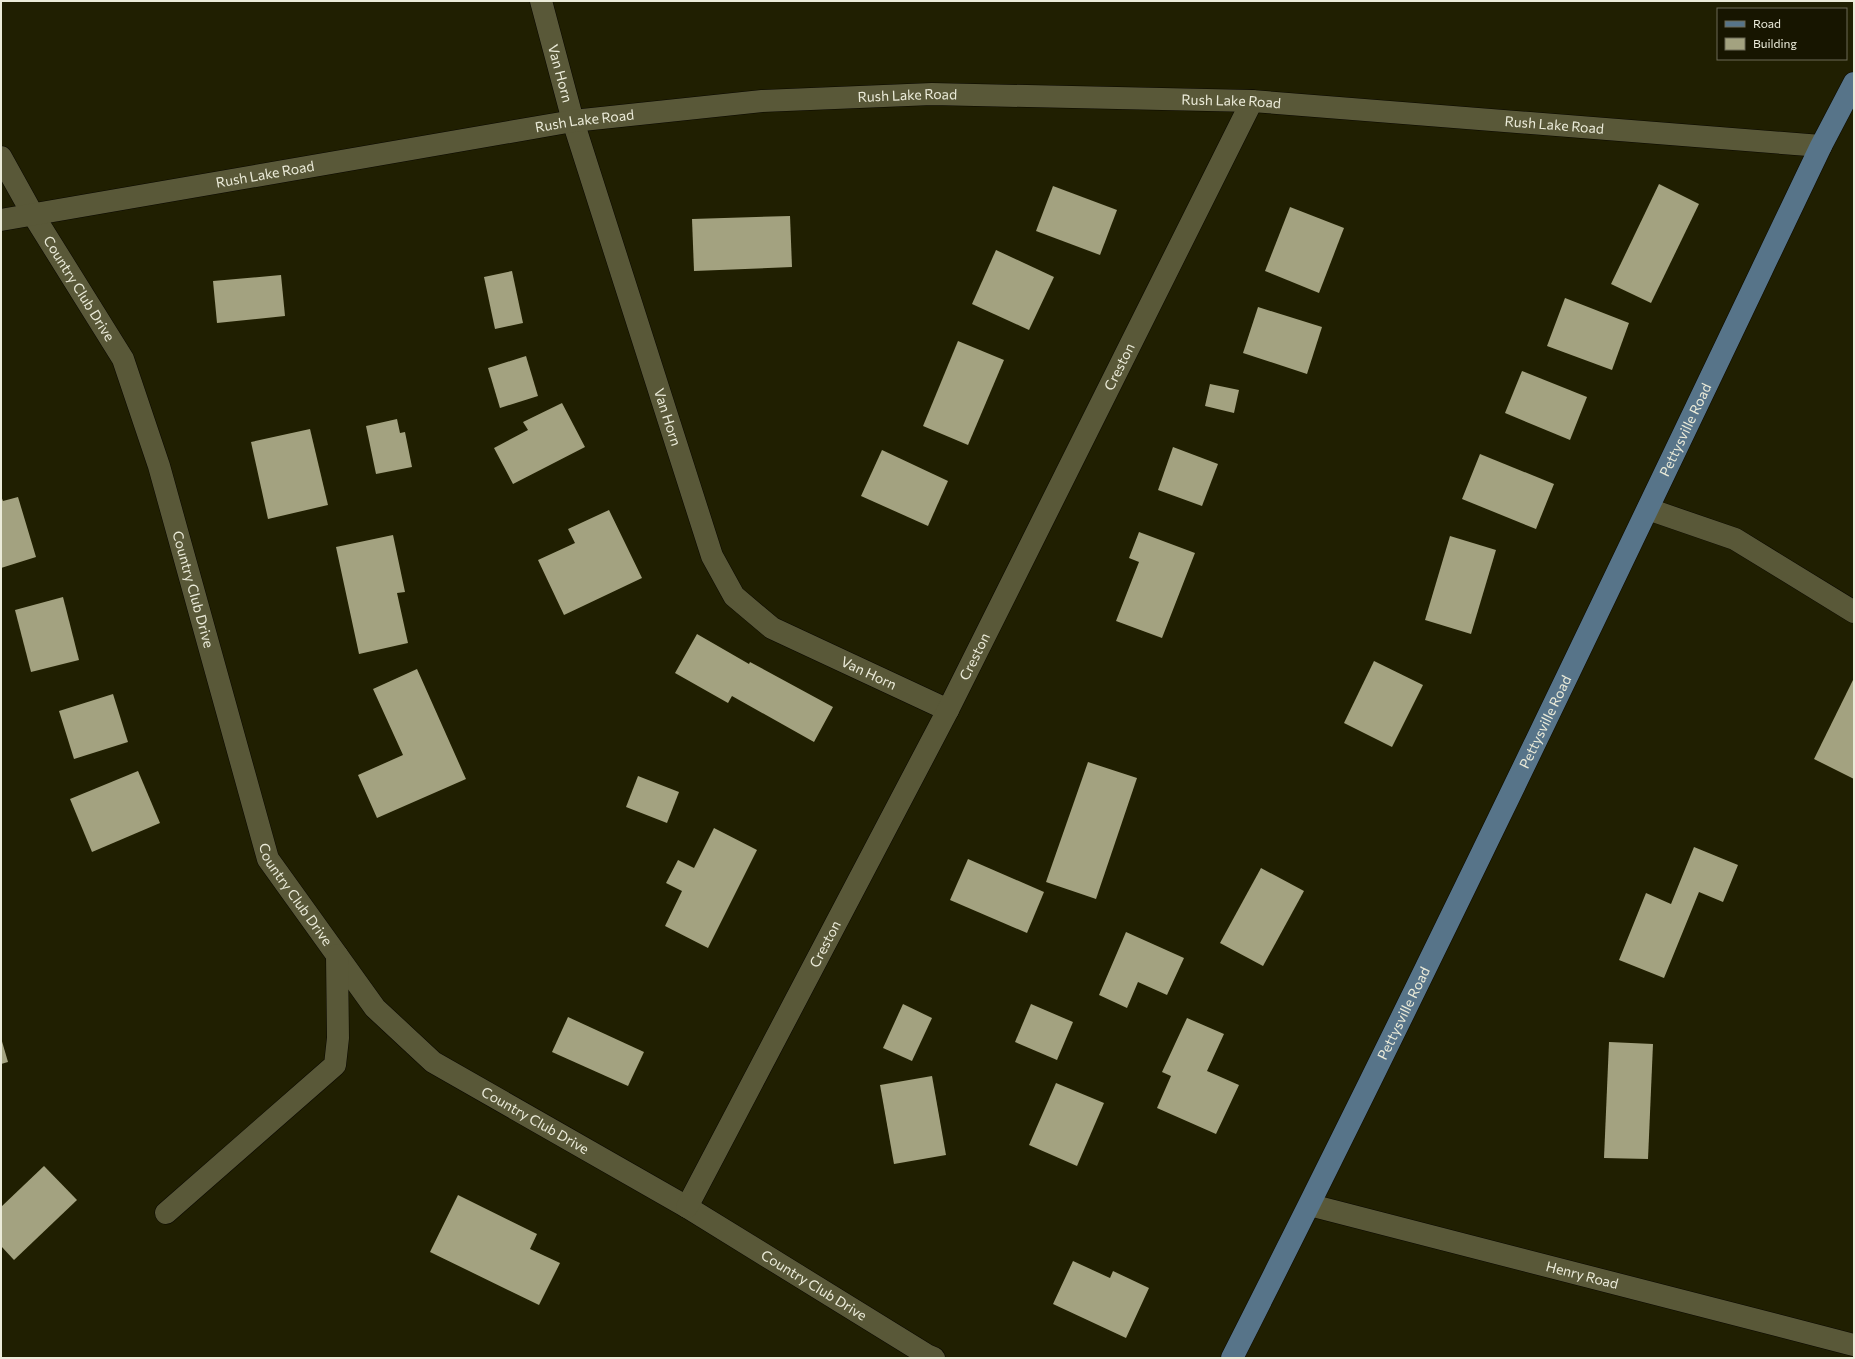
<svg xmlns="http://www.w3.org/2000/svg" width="1855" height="1359" font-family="Commissioner,sans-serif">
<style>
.building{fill:#a3a280}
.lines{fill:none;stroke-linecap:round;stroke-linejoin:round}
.minor-casing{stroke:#0a0800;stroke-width:23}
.major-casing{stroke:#0a0800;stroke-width:23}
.minor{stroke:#595838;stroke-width:22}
.major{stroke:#577489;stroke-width:22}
.labels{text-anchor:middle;stroke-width:4;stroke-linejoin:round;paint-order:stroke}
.street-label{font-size:14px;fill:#ebebd9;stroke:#171500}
</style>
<rect width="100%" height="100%" fill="#201f01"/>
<!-- building -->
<g class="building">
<polygon points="1659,184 1699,204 1651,303 1611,284"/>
<polygon points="1053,186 1117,210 1100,255 1036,231"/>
<polygon points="1290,207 1344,228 1319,293 1265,271"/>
<polygon points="790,216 792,267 694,271 692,219"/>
<polygon points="996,250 1054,277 1029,330 972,304"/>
<polygon points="512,271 523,323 495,329 484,277"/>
<polygon points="281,275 285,316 217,323 213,281"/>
<polygon points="1565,298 1629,323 1612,370 1547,346"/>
<polygon points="1258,307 1322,327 1307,374 1243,353"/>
<polygon points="958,341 1004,360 968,445 923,426"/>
<polygon points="526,356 538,396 500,408 488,368"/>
<polygon points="1522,371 1587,397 1570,440 1505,413"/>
<polygon points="1210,384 1239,390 1234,413 1205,406"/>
<polygon points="562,403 585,447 513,484 494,448 528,430 523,422"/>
<polygon points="397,419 400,433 405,432 412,467 376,474 366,426"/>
<polygon points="310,429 328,505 268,519 251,442"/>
<polygon points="1173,447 1218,464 1202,506 1158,490"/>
<polygon points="882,450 948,481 928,526 861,496"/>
<polygon points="1480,454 1554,484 1536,529 1462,499"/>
<polygon points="1,496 3,501 18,497 36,557 1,568"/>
<polygon points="609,510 642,578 564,615 538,560 575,543 568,529"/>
<polygon points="1139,532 1195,553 1162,638 1116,621 1139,562 1129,558"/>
<polygon points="393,535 405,592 397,593 408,643 359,654 336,547"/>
<polygon points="1450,536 1496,550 1471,634 1425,620"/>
<polygon points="63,597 79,660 31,672 15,610"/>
<polygon points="697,634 749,664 750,662 833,707 814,742 732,696 728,703 675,673"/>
<polygon points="1374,661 1423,685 1392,747 1344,723"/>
<polygon points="417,669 466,779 377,818 358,775 403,755 373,689"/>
<polygon points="1853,680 1854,681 1854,779 1814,759"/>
<polygon points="113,694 128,742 74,759 59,711"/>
<polygon points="1088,762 1137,778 1096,899 1046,882"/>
<polygon points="138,771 160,823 92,852 70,799"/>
<polygon points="638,776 679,792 667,823 626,807"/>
<polygon points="714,828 757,850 708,948 665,926 682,891 666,883 678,860 694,868"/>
<polygon points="1694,847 1738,865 1723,902 1699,892 1664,978 1619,960 1646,893 1671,904"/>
<polygon points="968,859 1044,892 1027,933 950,900"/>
<polygon points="1261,868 1304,891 1263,966 1220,943"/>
<polygon points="1126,932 1184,958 1167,995 1138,982 1127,1008 1099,995"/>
<polygon points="903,1004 932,1018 912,1061 883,1048"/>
<polygon points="1031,1004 1073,1022 1057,1060 1015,1042"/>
<polygon points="568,1017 644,1052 628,1086 552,1052"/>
<polygon points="1187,1018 1224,1034 1207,1071 1239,1085 1216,1134 1157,1108 1171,1076 1162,1072"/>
<polygon points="1,1038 8,1062 1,1064"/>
<polygon points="1609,1042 1653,1044 1648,1159 1604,1158"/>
<polygon points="932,1076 946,1155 894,1164 880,1085"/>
<polygon points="1056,1083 1104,1103 1077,1166 1029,1145"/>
<polygon points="44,1166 77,1200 14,1260 1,1246 1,1207"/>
<polygon points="458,1195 537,1234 530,1249 560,1263 539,1305 430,1252"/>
<polygon points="1073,1261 1110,1278 1113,1271 1149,1288 1126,1338 1053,1304"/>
</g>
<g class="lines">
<defs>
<g id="minor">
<path id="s1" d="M541 1 573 121 712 556 734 596 772 628 948 710"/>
<path id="s2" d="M1 157 32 213 123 359 159 466 268 859 375 1008 433 1062 687 1207 927 1355 934 1358"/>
<path id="s3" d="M1 220 573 121 762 101 932 94 1252 101 1821 146"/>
<polyline points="1648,509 1735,539 1854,612"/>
<path id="s4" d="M1310 1205 1854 1345"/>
<path id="s5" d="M687 1207 948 710 1252 101"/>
<polyline points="166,1213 335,1065 338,1038 337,955"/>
</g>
<g id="major">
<path id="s6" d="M1232 1358C1435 957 1627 552 1821 146L1854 83"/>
</g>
</defs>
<!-- minor casing -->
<use href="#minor" class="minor-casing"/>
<!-- major casing -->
<use href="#major" class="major-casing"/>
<!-- minor -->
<use href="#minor" class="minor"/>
<!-- major -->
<use href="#major" class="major"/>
</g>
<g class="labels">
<!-- street labels -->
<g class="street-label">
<text dy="5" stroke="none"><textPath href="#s1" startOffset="75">Van Horn</textPath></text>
<text dy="5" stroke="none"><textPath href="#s3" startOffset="916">Rush Lake Road</textPath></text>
<text dy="5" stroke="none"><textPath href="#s3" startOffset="1240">Rush Lake Road</textPath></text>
<text dy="5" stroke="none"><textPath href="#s3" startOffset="592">Rush Lake Road</textPath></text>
<text dy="5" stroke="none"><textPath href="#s3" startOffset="1564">Rush Lake Road</textPath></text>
<text dy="5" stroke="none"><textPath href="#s3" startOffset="268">Rush Lake Road</textPath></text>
<text dy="5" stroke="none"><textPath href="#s2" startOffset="153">Country Club Drive</textPath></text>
<text dy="5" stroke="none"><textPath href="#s5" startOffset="945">Creston</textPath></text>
<text dy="5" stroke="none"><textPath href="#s1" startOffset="435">Van Horn</textPath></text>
<text dy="5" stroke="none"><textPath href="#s6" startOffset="1033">Pettysville Road</textPath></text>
<text dy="5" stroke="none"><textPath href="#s2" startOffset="477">Country Club Drive</textPath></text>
<text dy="5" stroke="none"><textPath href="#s5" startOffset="621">Creston</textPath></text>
<text dy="5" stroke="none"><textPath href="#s1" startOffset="783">Van Horn</textPath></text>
<text dy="5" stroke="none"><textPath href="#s6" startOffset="709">Pettysville Road</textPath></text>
<text dy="5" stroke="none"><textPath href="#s2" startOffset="801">Country Club Drive</textPath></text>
<text dy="5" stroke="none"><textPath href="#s5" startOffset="297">Creston</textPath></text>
<text dy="5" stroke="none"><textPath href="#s6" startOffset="385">Pettysville Road</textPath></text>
<text dy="5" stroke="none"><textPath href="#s2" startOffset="1137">Country Club Drive</textPath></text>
<text dy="5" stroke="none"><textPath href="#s4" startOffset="281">Henry Road</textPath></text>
<text dy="5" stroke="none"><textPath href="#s2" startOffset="1461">Country Club Drive</textPath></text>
</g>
</g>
<!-- border -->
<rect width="1855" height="1359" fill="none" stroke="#ebebd9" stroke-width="4"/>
<!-- legend -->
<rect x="1717" y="8" width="130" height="52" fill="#171500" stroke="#6c6b57"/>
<rect x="1725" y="21" width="20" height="6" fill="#577489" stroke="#6c6b57"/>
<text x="1753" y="28" font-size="12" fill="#ebebd9">Road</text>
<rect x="1725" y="38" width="20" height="12" fill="#a3a280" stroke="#6c6b57"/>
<text x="1753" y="48" font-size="12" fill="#ebebd9">Building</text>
</svg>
